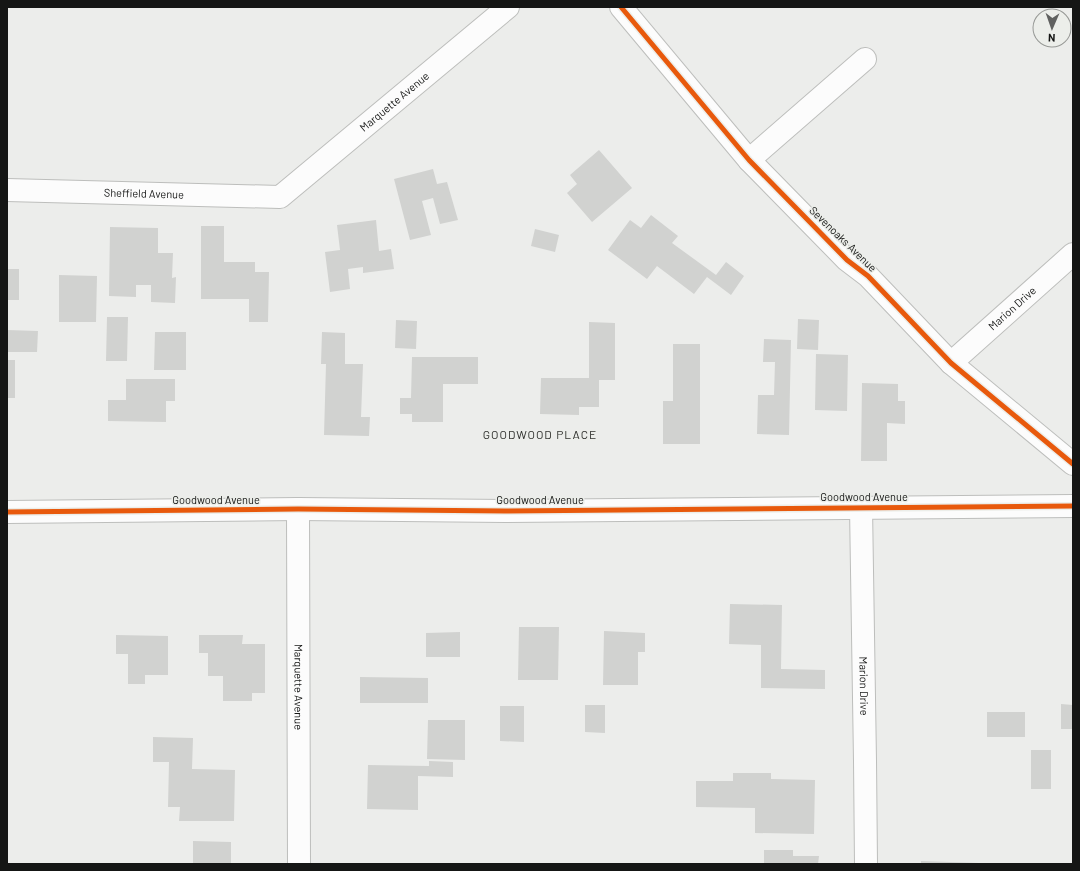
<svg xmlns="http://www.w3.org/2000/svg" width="1080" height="871" font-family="Barlow,sans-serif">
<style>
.building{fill:#d1d2d0}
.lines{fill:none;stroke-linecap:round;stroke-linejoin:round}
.minor-casing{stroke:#bdbebc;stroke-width:24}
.minor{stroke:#fcfcfc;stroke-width:22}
.cycleway-casing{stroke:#eceeea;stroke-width:8}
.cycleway{stroke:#e8590c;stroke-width:5}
.labels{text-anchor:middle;stroke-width:3;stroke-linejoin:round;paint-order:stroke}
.street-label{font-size:11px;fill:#151615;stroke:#eceeea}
.neighbourhood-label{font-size:12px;letter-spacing:1px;fill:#31322f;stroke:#eceeea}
</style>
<rect width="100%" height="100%" fill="#ecedeb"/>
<!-- building -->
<g class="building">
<polygon points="599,150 632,188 592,222 567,193 577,184 570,175"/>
<polygon points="433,169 437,184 447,182 458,220 440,224 433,198 422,201 431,235 410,240 394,179"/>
<polygon points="651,215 678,236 672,243 716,275 726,262 744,276 731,295 707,277 694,294 657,266 647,279 608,250 630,220 641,228"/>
<polygon points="376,220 379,251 391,249 394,269 363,273 363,267 348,269 350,289 330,292 325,252 340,250 337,225"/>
<polygon points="201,226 224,226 224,262 255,262 255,272 269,272 268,322 249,322 249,299 201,299"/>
<polygon points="110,227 158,228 158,253 173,253 172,278 176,277 175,303 151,302 151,285 136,285 136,297 109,296"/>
<polygon points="535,229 559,235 555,252 531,246"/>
<rect x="7" y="269" width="12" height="31"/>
<polygon points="59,275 97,276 96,322 59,322"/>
<polygon points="107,317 128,317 127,361 106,361"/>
<polygon points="798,319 819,320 818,350 797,349"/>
<polygon points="396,320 417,321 416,349 395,348"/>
<polygon points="589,322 615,323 615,380 599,380 599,407 579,407 579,415 540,414 541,378 589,378"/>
<polygon points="7,330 38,331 37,352 7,352"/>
<polygon points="155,332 186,332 186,370 154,370"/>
<polygon points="322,332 345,333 345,364 363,364 361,417 370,417 369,436 324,435 326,364 321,364"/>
<polygon points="764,339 791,340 789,435 757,434 758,395 774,395 775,362 763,362"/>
<polygon points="673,344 700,344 700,444 663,444 663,401 673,401"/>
<polygon points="816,354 848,355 847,411 815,410"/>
<polygon points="412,357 478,357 478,384 443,384 443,422 412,422 412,414 400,414 400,398 411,398"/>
<rect x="7" y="360" width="8" height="38"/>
<polygon points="126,379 175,379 175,401 166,401 166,422 108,421 108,400 126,400"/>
<polygon points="862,383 898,384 898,401 905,401 905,424 887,423 887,461 861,461"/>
<polygon points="730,604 782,605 781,669 825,670 825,689 761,688 761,645 729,644"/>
<polygon points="519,627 559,627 558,680 518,680"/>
<polygon points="604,631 645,633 645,652 638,652 638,685 603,685"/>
<polygon points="460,632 460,657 426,657 426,633"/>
<polygon points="116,635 168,636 168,675 145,675 145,684 128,684 128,654 116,654"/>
<polygon points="199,635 243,635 242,644 265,644 265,693 252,693 252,701 223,701 223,676 208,676 208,653 199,653"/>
<polygon points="360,677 428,678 428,703 360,703"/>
<polygon points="1061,704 1073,705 1073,729 1061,729"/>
<polygon points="585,705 605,705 605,733 585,732"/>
<polygon points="500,706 524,706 524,742 500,741"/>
<rect x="987" y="712" width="38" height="25"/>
<polygon points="428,720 465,720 465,760 427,759"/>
<polygon points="153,737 193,738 192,769 235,770 234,821 179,821 180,807 168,807 169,762 153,762"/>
<rect x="1031" y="750" width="20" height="39"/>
<polygon points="429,761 453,762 453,777 418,776 418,810 367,809 368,765 429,766"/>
<polygon points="733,773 771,773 771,779 815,780 814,834 755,833 755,808 696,807 696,781 733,781"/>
<polygon points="193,841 231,842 231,864 193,864"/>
<polygon points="764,850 793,850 793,856 819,856 818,864 764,864"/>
<polygon points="921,861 979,863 979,864 921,864"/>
</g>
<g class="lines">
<defs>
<g id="minor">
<polyline points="621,7 749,160 847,260 868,276 951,363 1073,464"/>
<polyline points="749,160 865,59"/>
<path id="s1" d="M7 190 280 197 508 7"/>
<path id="s2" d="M951 363 1073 254"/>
<path id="s3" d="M861 507 865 761 866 864"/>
<path id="s4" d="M298 509 299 864"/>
<polyline points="7,512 298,509 505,511 1073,506"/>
</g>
</defs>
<!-- minor casing -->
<use href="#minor" class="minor-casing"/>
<!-- minor -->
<use href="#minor" class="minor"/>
<defs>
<g id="cycleway">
<polyline points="621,7 749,160 847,260 868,276 951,363 1073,464"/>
<polyline points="7,512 298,509 505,511 1073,506"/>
</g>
</defs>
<!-- cycleway casing -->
<use href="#cycleway" class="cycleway-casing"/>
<!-- cycleway -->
<use href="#cycleway" class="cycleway"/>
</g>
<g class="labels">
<!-- street labels -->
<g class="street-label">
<text dy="4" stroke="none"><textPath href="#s1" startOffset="422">Marquette Avenue</textPath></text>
<text dy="4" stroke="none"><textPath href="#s1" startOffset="137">Sheffield Avenue</textPath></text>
<text transform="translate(843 239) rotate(44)" y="4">Sevenoaks Avenue</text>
<text dy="4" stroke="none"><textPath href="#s2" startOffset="82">Marion Drive</textPath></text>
<text x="864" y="501">Goodwood Avenue</text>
<text x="216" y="504">Goodwood Avenue</text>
<text x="540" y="504">Goodwood Avenue</text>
<text dy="4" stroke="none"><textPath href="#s3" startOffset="179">Marion Drive</textPath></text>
<text dy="4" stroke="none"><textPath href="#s4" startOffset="178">Marquette Avenue</textPath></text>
</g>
<!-- neighbourhood labels -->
<g class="neighbourhood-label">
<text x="540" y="439">GOODWOOD PLACE</text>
</g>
</g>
<!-- border -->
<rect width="1080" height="871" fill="none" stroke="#151615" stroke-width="16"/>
<!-- north arrow -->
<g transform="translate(1052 28) rotate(182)"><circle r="19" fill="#eceeea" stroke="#969895"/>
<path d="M0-3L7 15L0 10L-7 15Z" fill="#606160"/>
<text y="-6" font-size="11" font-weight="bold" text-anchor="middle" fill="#151615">N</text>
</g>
</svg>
